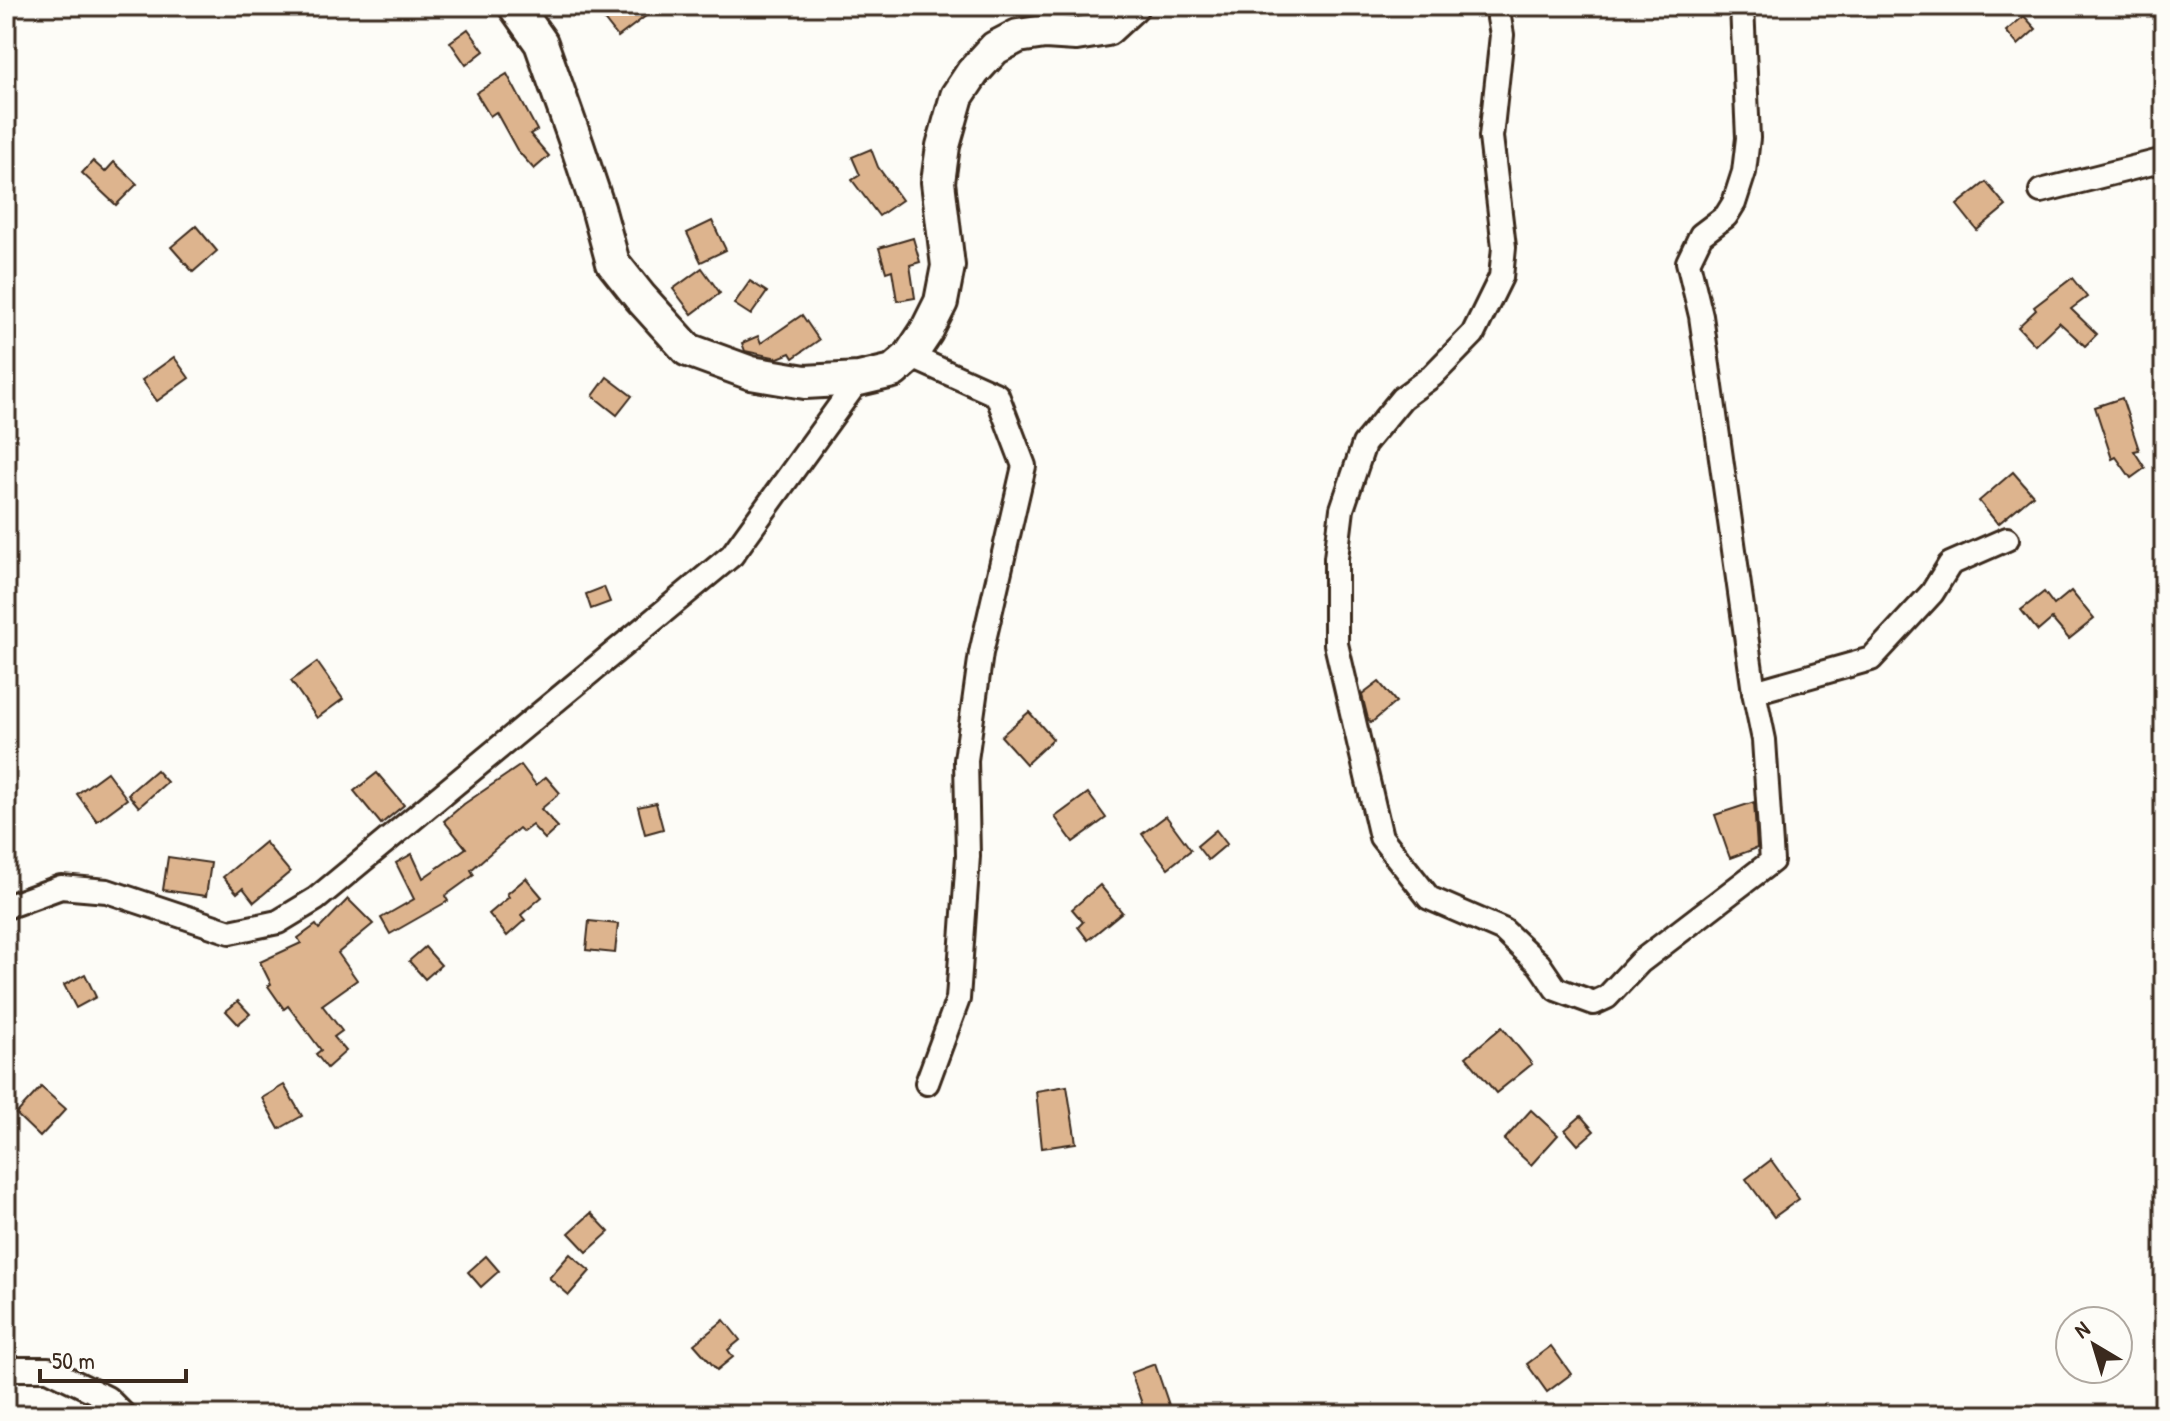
<svg xmlns="http://www.w3.org/2000/svg" width="2170" height="1421" font-family="'Patrick Hand',sans-serif">
<style>
.building{fill:#ddb48e;stroke:#3b2a1e;stroke-width:2}
.lines{fill:none;stroke-linecap:round;stroke-linejoin:round}
.minor-casing{stroke:#3b2a1e;stroke-width:28}
.secondary-casing{stroke:#3b2a1e;stroke-width:38}
.minor{stroke:#fdfcf7;stroke-width:22}
.secondary{stroke:#fdfcf7;stroke-width:32}
</style>
<rect width="100%" height="100%" fill="#fdfcf7"/>
<filter id="ink" filterUnits="userSpaceOnUse"><feTurbulence type="fractalNoise" baseFrequency=".0125" numOctaves="2"/><feDisplacementMap in="SourceGraphic" scale="16" xChannelSelector="R" yChannelSelector="G"/><feConvolveMatrix kernelMatrix="1 2 1 2 8 2 1 2 1" color-interpolation-filters="sRGB"/></filter>
<g filter="url(#ink)">
<!-- building -->
<g class="building">
<polygon points="608,6 659,6 618,37 599,13"/>
<polygon points="2024,16 2036,29 2018,45 2006,31"/>
<polygon points="468,29 484,51 466,65 450,42"/>
<polygon points="507,74 537,130 530,134 549,156 534,169 517,150 496,112 490,116 476,93"/>
<polygon points="871,149 878,167 902,200 879,216 852,180 860,175 852,157"/>
<polygon points="93,161 105,172 114,162 137,184 116,205 82,173"/>
<polygon points="1986,182 2006,206 1977,230 1957,205"/>
<polygon points="712,221 726,250 701,262 687,233"/>
<polygon points="196,226 217,251 193,272 171,247"/>
<polygon points="913,238 920,262 910,265 915,298 897,301 892,270 886,272 879,248"/>
<polygon points="702,268 720,293 692,314 673,289"/>
<polygon points="2072,278 2087,297 2071,309 2097,334 2085,346 2059,322 2035,345 2018,327 2036,310 2034,307"/>
<polygon points="750,281 767,292 751,315 734,304"/>
<polygon points="802,315 819,340 793,358 790,353 778,358 745,351 742,343 758,336 761,343"/>
<polygon points="174,357 189,378 157,401 142,380"/>
<polygon points="607,377 632,396 617,415 593,396"/>
<polygon points="2122,398 2139,450 2134,451 2145,468 2131,478 2116,457 2112,459 2095,407"/>
<polygon points="2013,472 2033,495 1998,524 1979,501"/>
<polygon points="604,587 610,602 591,609 586,594"/>
<polygon points="2071,591 2094,619 2069,639 2052,619 2038,631 2021,610 2044,592 2054,605"/>
<polygon points="317,662 343,699 317,718 291,681"/>
<polygon points="1379,682 1396,702 1371,723 1368,719 1362,695"/>
<polygon points="1029,712 1053,739 1026,764 1001,736"/>
<polygon points="521,765 536,785 546,777 560,793 541,809 558,827 545,839 532,825 523,832 519,828 471,870 474,875 445,896 448,901 390,934 381,918 414,899 396,863 412,854 423,878 466,848 444,821 464,804"/>
<polygon points="156,770 167,782 139,807 128,794"/>
<polygon points="107,772 127,799 97,821 77,794"/>
<polygon points="377,773 404,805 381,824 354,791"/>
<polygon points="1088,793 1106,818 1073,842 1055,817"/>
<polygon points="1754,802 1757,848 1730,858 1715,815"/>
<polygon points="656,803 663,829 645,834 638,807"/>
<polygon points="1166,816 1191,850 1168,868 1142,834"/>
<polygon points="1216,830 1227,844 1208,860 1197,846"/>
<polygon points="265,842 290,872 254,902 243,888 237,893 223,877"/>
<polygon points="168,857 211,863 206,896 163,890"/>
<polygon points="526,878 542,897 521,915 525,920 507,936 489,914 509,897 507,894"/>
<polygon points="1100,885 1122,912 1088,940 1078,927 1083,922 1072,909"/>
<polygon points="348,899 373,924 338,953 357,980 322,1005 342,1031 334,1037 346,1051 327,1068 316,1054 321,1050 288,1006 284,1009 268,986 271,984 260,962 301,943 298,938 316,925 319,929"/>
<polygon points="589,921 618,924 615,953 586,950"/>
<polygon points="425,947 441,965 425,979 409,961"/>
<polygon points="85,974 96,997 76,1008 64,985"/>
<polygon points="238,1001 250,1014 238,1024 226,1011"/>
<polygon points="1502,1027 1532,1064 1496,1093 1466,1057"/>
<polygon points="284,1085 302,1116 279,1129 262,1098"/>
<polygon points="1067,1086 1076,1143 1042,1148 1036,1091"/>
<polygon points="41,1087 66,1109 40,1137 16,1114"/>
<polygon points="1531,1110 1558,1135 1531,1165 1504,1140"/>
<polygon points="1581,1116 1594,1131 1578,1145 1565,1130"/>
<polygon points="1771,1160 1799,1199 1774,1217 1746,1179"/>
<polygon points="591,1213 609,1232 587,1252 569,1233"/>
<polygon points="570,1254 590,1271 569,1295 549,1278"/>
<polygon points="486,1256 499,1271 481,1287 468,1272"/>
<polygon points="724,1320 740,1340 728,1350 733,1357 717,1370 694,1344"/>
<polygon points="1551,1346 1571,1374 1547,1392 1527,1364"/>
<polygon points="1155,1364 1170,1408 1146,1415 1131,1373"/>
</g>
<g class="lines">
<defs>
<g id="minor">
<polyline points="1501,6 1499,18 1502,35 1491,137 1504,247 1501,277 1473,334 1432,376 1402,398 1364,444 1342,509 1336,558 1336,644 1381,837 1429,898 1503,930 1539,964 1556,989 1594,1003 1607,997 1640,962 1772,861 1764,740 1754,692"/>
<polyline points="1742,6 1748,138 1744,172 1734,203 1726,216 1701,235 1688,262 1701,316 1754,692 1871,659 1932,593 1950,564 2007,539"/>
<polyline points="2041,191 2164,160"/>
<polyline points="910,356 997,395 1024,466 981,653 966,760 968,856 958,999 927,1083"/>
<polyline points="6,907 61,887 107,891 230,932 278,922 316,899 732,555 859,379"/>
<polyline points="6,1369 48,1369 107,1398 124,1415"/>
</g>
<polyline id="secondary" points="515,6 541,43 577,145 598,208 613,263 640,297 688,350 751,373 805,382 859,379 893,371 910,356 926,332 941,302 948,266 938,182 943,146 957,96 973,72 995,48 1018,36 1045,32 1076,34 1107,29 1132,6"/>
</defs>
<!-- minor casing -->
<use href="#minor" class="minor-casing"/>
<!-- secondary casing -->
<use href="#secondary" class="secondary-casing"/>
<!-- minor -->
<use href="#minor" class="minor"/>
<!-- secondary -->
<use href="#secondary" class="secondary"/>
</g>
</g>
<!-- margin -->
<rect width="2170" height="1421" fill="none" stroke="#fdfcf7" stroke-width="32"/>
<rect x="16" y="16" width="2138" height="1389" fill="none" stroke="#3b2a1e" stroke-width="3" filter="url(#ink)"/>
<!-- north arrow -->
<g transform="translate(2094 1345) rotate(322)"><circle r="38" fill="#fdfcf7" stroke="#afa8a0" stroke-width="2"/>
<path d="M0-6L14 30L0 20L-14 30Z" fill="#3b2a1e"/>
<text y="-12" font-size="22" font-weight="bold" text-anchor="middle" fill="#3b2a1e">N</text>
</g>
<!-- scale -->
<path d="M40 1369v12h146v-12" fill="none" stroke="#3b2a1e" stroke-width="4"/>
<text x="52" y="1369" font-size="24" fill="#3b2a1e" stroke="#fdfcf7" stroke-width="6" paint-order="stroke">50 m</text>
</svg>
